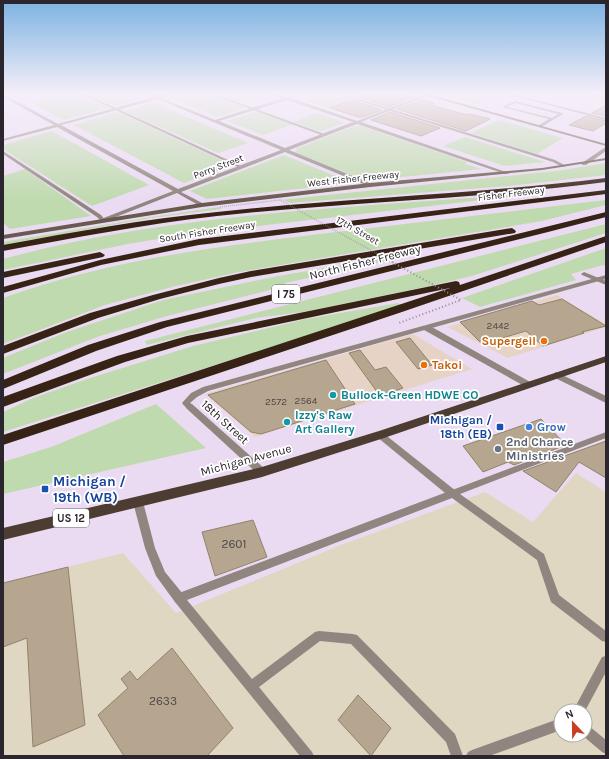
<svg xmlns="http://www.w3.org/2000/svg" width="609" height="759" font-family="Karla,sans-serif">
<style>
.commercial{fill:#e7d3c5}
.industrial{fill:#e0d7c2;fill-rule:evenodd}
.green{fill:#c0daaf}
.building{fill:#b6a690;stroke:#91826d}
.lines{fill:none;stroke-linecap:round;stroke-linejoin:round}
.lane{fill:#90857f;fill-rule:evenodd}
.street{fill:#90857f;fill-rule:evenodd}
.secondary{fill:#695a50;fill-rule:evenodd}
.primary{fill:#4d3c31;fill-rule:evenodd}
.highway{fill:#362316;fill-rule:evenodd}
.path-bridge-far1{stroke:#95899a;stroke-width:1.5;stroke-dasharray:0.5 1.5;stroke-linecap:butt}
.path-bridge{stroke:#95899a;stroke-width:2;stroke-dasharray:1 2.5;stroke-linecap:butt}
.food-dot{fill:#e8710a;stroke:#fff;stroke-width:1.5}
.culture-dot{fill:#0f9aa8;stroke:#fff;stroke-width:1.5}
.transit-dot{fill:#1a4fb4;stroke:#fff;stroke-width:1.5}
.shop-dot{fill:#3f7fe0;stroke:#fff;stroke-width:1.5}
.worship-dot{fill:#6b7280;stroke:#fff;stroke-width:1.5}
.labels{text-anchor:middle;stroke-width:3.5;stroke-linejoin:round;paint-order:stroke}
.far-street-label{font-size:10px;fill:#2b252d;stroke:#fff}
.number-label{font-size:10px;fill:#4e4546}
.shield{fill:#fff;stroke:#6b666c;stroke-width:1}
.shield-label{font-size:11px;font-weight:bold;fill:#2b252d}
.street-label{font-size:12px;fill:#2b252d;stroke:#fff}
.food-label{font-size:12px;font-weight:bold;fill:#c56008;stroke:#fff;text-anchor:end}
.culture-label{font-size:12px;font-weight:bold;fill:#0d838f;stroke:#fff;text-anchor:start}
.transit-label{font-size:12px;font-weight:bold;fill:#164399;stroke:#fff;text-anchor:end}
.shop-label{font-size:12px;font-weight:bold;fill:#366cbe;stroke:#fff;text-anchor:start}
.worship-label{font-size:12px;font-weight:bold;fill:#5b616d;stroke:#fff;text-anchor:start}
.near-number-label{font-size:12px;fill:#4e4546}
.near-transit-label{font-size:14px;font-weight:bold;fill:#164399;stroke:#fff;text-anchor:start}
</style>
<rect width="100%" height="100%" fill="#ebdbf2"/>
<!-- commercial -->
<g class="commercial">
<polygon points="557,295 606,324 606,327 508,358 447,327"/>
<polygon points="413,334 472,369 255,437 205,394"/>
</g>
<!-- industrial -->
<path class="industrial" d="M576 473 606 492V756H3V583L123 553 176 613 341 545 485 492 533 522ZM561 711H585V735H561Z"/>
<!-- green -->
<g class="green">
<polygon points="60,94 80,94 109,108 64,120 29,102"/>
<polygon points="89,94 135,94 145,98 115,106"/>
<polygon points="183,94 209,94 246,108 218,117 170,98"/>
<polygon points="215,94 263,94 237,102"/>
<polygon points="331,94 352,100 329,108 309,101"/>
<polygon points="442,94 497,94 475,104"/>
<polygon points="154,103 248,143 218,153 124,111"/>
<polygon points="258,111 294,124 263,135 227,121"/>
<polygon points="118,112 232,165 184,183 74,125"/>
<polygon points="317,113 343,122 344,123 320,132 293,122"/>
<polygon points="499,120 563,138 537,154 471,133"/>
<polygon points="355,126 361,126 467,162 465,164 482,169 372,180 346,171 369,180 364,180 294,152 298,150 295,149"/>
<polygon points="52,131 149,185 92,206 3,149 3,145"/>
<polygon points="465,137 545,162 505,166 443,146"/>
<polygon points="284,155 352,183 207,199 190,191"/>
<polygon points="606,163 606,175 518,185 290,203 283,200 252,203 556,171"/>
<polygon points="25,169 91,216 10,229 3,223 3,176"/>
<path d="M524 194 525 195 182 235 128 244 3 270V259C172 213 350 208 524 194Z"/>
<path d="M606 200V205L542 221 239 272 172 287 105 305 3 344V298C108 260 218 246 328 233 421 222 513 211 606 200Z"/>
<polygon points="220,207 221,209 151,218 3,245 3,242 145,218"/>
<polygon points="606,224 606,233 472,276 425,287 303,312 256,318 147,345 145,341"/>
<polygon points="606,248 606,266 603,265 571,274 576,280 480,307 462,298"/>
<polygon points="389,257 391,260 285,283 286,286 167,316 97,337 3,374 3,358 64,333 163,300 278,276"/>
<polygon points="398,303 401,306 3,432 3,412 33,398 87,379 193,346 306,319"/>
<polygon points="156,404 206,448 3,494 3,462 51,447"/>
</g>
<!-- building -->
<g class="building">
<polygon points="368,94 403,94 414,97 389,107 359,97"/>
<polygon points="351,100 382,110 363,117 358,117 330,108"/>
<polygon points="422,100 434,103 431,105 467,115 470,114 490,119 466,131 397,109"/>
<polygon points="606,105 606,116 592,113"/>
<polygon points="390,112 440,128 421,136 371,120"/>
<polygon points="586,116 606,121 606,123 593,131 569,125"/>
<polygon points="562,299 606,326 582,332 584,333 543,346 526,331 482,344 460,322 532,301 539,305"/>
<polygon points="410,338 432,365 418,369 396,342"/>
<polygon points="360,350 375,370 386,367 403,388 380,396 349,353"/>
<polygon points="326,360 355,404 261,434 251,432 208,395"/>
<polygon points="541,419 566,445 514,465 508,462 483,472 463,446"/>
<polygon points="606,441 606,478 579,462 556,492 523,471"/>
<polygon points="253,520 267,557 215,576 202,532"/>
<polygon points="68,567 85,725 33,747 27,638 3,647 3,583"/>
<polygon points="172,648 233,728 207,756 124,756 98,715 128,688 121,679 130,671 137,680"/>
<polygon points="358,695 391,728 371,756 338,720"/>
</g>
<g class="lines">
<!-- lane -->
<g class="lane">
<polygon points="81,94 86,94 243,167 240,168"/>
<polygon points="210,94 215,94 327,135 324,136"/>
<polygon points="337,94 343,94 555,160 566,166 563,167 553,162"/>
<polygon points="506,94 512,94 606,118 606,120"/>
<path d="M515 101 562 113 563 114 541 127H539V125L549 119 502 107ZM515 103 558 114 552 118 507 107Z"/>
<polygon points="3,151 101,215 105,220 101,221 97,217 3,154"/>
<path d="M606 275V279L208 391 197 397 190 403 193 406 192 408C187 409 185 407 182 403L191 393 203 387Z"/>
<polygon points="606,432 606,438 460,494 544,554 559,595 606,631 606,642 602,641 551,602 537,560 452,498 187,600 252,679 315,632 319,631 353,634 357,635 455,734 463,756 451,756 446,742 351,644 320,641 259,687 312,752 314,756 300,756 175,602 174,598 175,594 179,593"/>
<polygon points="606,656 606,672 585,711 573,711 602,657"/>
<polygon points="561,718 561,730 489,756 466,756 468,752 472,750"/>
<polygon points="585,724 589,726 606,740 606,754 602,752 582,735 585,735"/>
</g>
<!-- street -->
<g class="street">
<path d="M3 94 58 124 154 97 147 94H152L158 96 173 94 161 98 215 120 283 98 272 94C277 94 281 96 286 97 291 97 297 94 303 94L291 98 357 121 426 94H432L361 122 509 173 505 174 357 124 289 150 372 184V186H368L285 152 181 192 204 204V206H200L177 193 103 222 100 220 101 219 173 191 57 127 3 141V139L54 125 3 97ZM158 99 281 150 178 189 61 125ZM287 100 353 122 285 148 219 121Z"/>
<polygon points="586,94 593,94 606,97 606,99"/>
<polygon points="604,148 606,148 606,151 586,165 582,165 582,163"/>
<polygon points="584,272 606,281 606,285 582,275 581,274"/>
<polygon points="424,326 430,326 532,383 533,385 532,387 526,387 424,330 423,328"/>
<polygon points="556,372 606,396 606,403 553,377 552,375"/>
<polygon points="189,403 192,404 265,469 267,472 265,475 262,476 259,475 186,408 185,406 186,404"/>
<polygon points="380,432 383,433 456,491 458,494 456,497 453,498 450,497 377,437 376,435 377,433"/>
<polygon points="138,498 141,499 143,502 155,548 165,572 183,594 185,598 183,602 179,604 175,602 156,576 145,548 133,502 135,499"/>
</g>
<!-- secondary -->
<g class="secondary">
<polygon points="421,94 428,94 606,144 606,146"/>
<polygon points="606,158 606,160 542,170 370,187 202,207 3,239 3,235 202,203 370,183 542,168"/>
</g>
<!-- primary -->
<polygon class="primary" points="606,356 606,362 384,438 262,477 3,540 3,528 262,467 379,431"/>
<!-- highway -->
<g class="highway">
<path d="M606 178V182C477 199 346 202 217 216 145 224 74 238 3 251V245C74 232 145 219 217 212 346 198 477 194 606 178Z"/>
<polygon points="606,190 606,194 199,245 101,265 3,293 3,287 100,260 199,239"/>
<polygon points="606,212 606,217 548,232 167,327 96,351 3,389 3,380 88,345 160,322"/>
<polygon points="512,228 516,231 515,233 251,277 219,284 160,299 98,318 3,354 3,346 90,313 153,295 219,278 251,271"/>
<polygon points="606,236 606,242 399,313 3,445 3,435 450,288 188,343 125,362 3,407 3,397 117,356 187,336 456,281 459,282 460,285"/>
<polygon points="100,252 105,255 103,257 3,278 3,272"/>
</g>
<!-- path-bridge-far1 -->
<polyline class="path-bridge-far1" points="220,207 280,200 394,263"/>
<!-- path-bridge -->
<polyline class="path-bridge" points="392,262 461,300 399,323"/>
</g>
<!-- sky -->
<linearGradient id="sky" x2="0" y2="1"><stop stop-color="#7cb2e1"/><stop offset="0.47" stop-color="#f6eff9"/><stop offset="1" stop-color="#f6eff9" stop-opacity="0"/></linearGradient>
<rect width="609" height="200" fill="url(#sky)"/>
<!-- markers -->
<g class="food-dot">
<circle cx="544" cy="341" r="4"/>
<circle cx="424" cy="365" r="4"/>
</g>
<g class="culture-dot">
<circle cx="333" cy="395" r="4"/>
<circle cx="287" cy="422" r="4"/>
</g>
<g class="transit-dot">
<rect x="496" y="423" width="8" height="8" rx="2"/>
<rect x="41" y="485" width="8" height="8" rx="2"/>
</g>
<circle class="shop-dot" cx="529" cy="427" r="4"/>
<circle class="worship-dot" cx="498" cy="449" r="4"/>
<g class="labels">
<!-- far-street labels -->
<g class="far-street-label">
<text transform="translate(218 166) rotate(-21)" y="4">Perry Street</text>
<text transform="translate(353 178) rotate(-6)" y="4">West Fisher Freeway</text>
<text transform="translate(511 193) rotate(-7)" y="4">Fisher Freeway</text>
<text transform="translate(358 230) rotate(29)" y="4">17th Street</text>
<text transform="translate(207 231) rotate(-9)" y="4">South Fisher Freeway</text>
</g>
<!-- number labels -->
<g class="number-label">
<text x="498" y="329">2442</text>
<text x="306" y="404">2564</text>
<text x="276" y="405">2572</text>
</g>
<!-- shield labels -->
<g class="shield">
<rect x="272" y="285" width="28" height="18" rx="3"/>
<rect x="53" y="509" width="36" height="18" rx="3"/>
</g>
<g class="shield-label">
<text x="286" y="298">I 75</text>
<text x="71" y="522">US 12</text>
</g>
<!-- street labels -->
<g class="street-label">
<text transform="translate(365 262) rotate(-14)" y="4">North Fisher Freeway</text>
<text transform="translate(225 422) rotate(42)" y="4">18th Street</text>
<text transform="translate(246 460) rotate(-15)" y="4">Michigan Avenue</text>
</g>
<!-- food labels -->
<g class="food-label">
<text x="536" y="345">Supergeil</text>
<text x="432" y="369" text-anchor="start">Takoi</text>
</g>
<!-- culture labels -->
<g class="culture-label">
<text x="341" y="399">Bullock-Green HDWE CO</text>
<text x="295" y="419">Izzy's Raw<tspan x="295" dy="14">Art Gallery</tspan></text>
</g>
<!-- transit labels -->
<g class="transit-label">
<text x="492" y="424">Michigan /<tspan x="492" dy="14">18th (EB)</tspan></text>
</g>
<!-- shop labels -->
<g class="shop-label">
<text x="537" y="431">Grow</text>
</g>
<!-- worship labels -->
<g class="worship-label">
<text x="506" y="446">2nd Chance<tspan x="506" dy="14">Ministries</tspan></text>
</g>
<!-- near-number labels -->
<g class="near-number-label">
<text x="234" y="548">2601</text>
<text x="163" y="705">2633</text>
</g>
<!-- near-transit labels -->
<g class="near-transit-label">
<text x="53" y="486">Michigan /<tspan x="53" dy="16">19th (WB)</tspan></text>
</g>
</g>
<!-- border -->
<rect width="609" height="759" fill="none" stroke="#2b252d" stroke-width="8"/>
<!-- north arrow -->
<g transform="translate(573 723) rotate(338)"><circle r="19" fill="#ffffff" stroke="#aaa8ab"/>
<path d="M0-3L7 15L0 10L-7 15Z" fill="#c93e25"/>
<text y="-6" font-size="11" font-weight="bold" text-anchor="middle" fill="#2b252d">N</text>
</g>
</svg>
